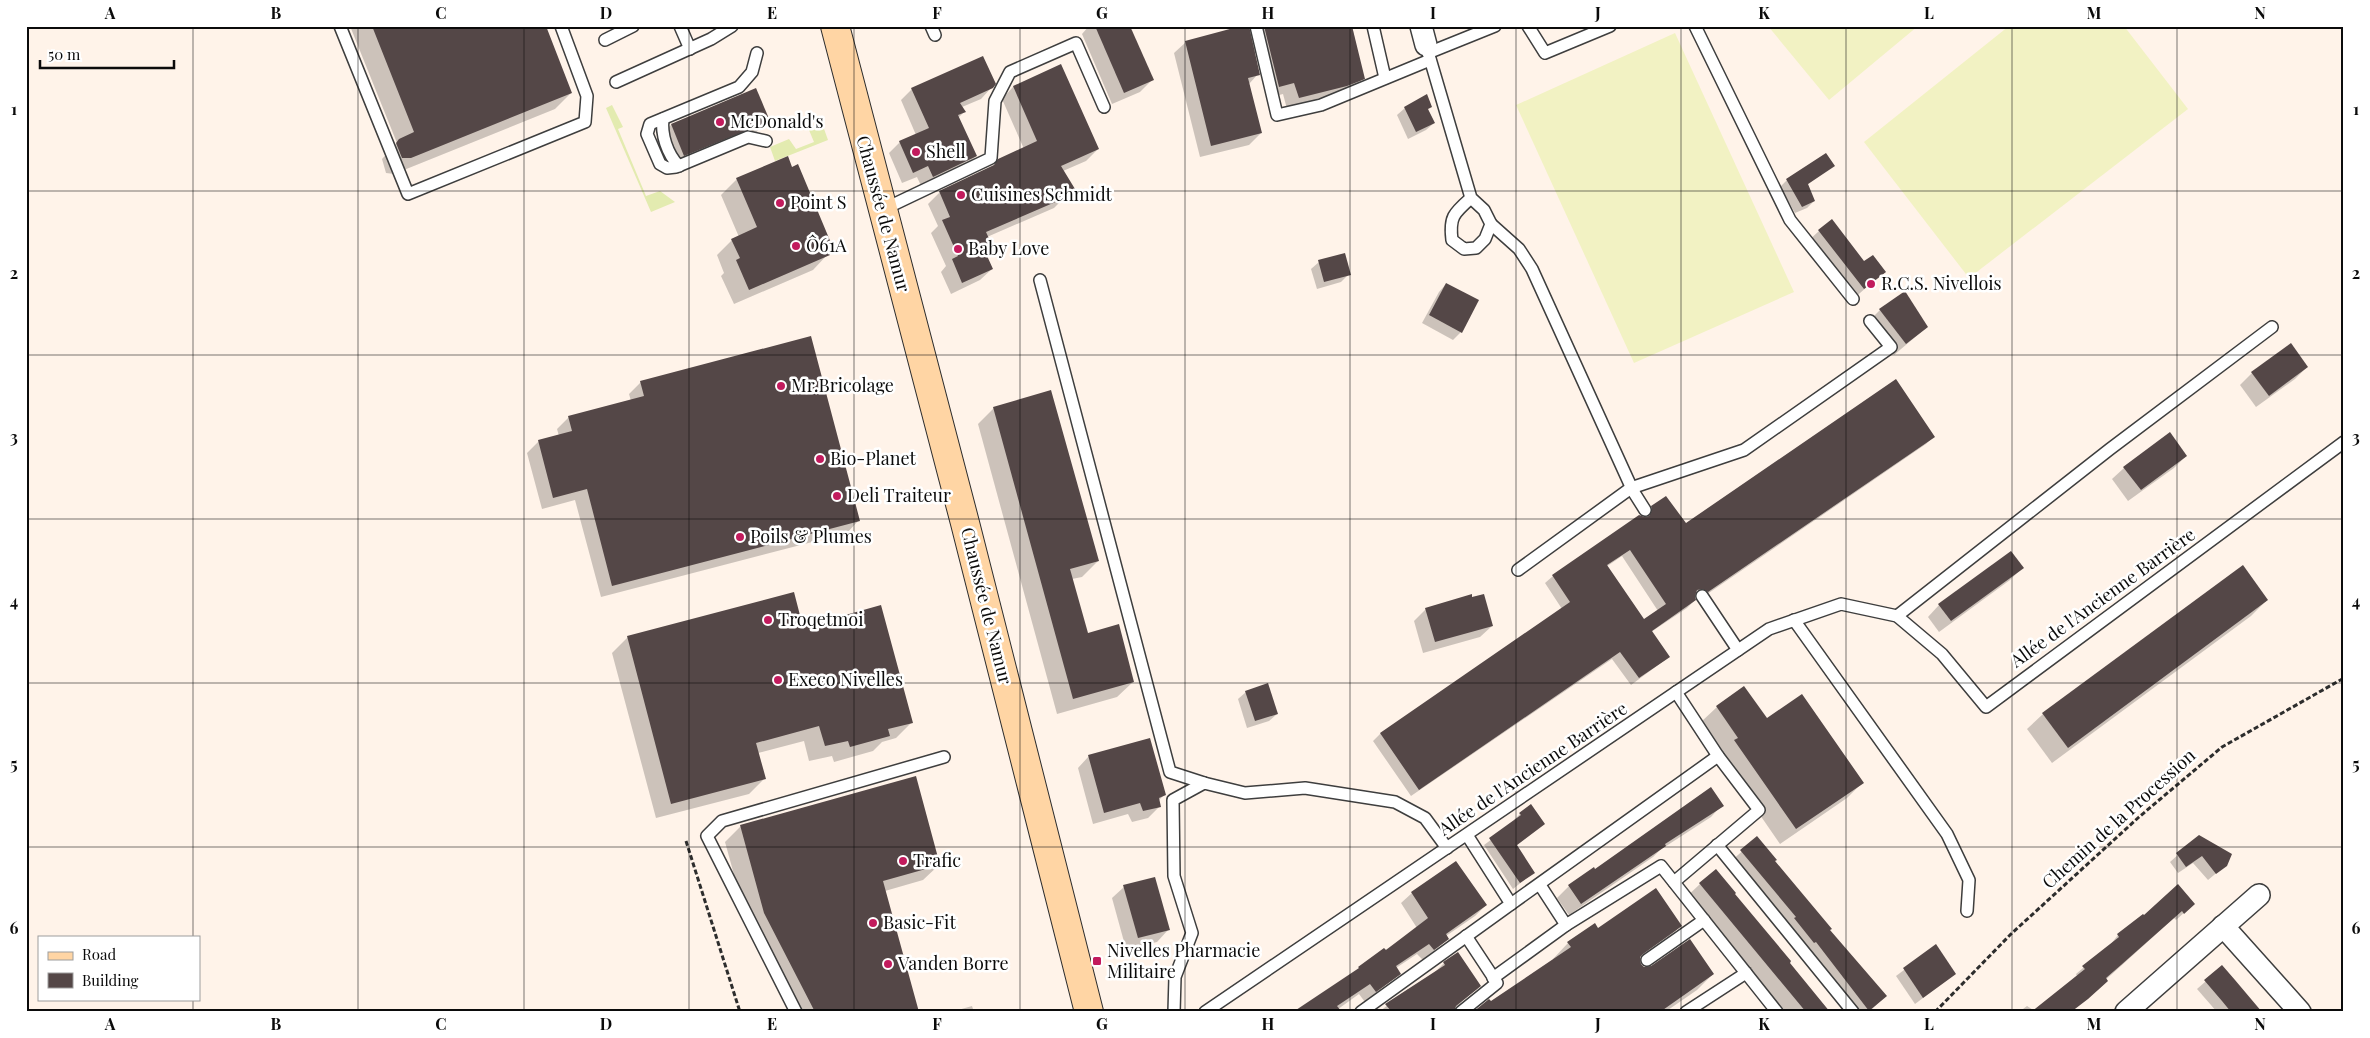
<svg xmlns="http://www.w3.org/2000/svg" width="2370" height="1038" font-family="'Playfair Display',serif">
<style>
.green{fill:#e3ebb0}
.pitch{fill:#f2f2c3}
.shadow{fill:#0003;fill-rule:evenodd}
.building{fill:#544747;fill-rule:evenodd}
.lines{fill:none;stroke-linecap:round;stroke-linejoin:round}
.service-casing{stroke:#3e3e3e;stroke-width:14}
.minor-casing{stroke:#3e3e3e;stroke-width:24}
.secondary-casing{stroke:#2d2d2d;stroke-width:30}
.path{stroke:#2d2d2d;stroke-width:3;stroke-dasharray:5 2.5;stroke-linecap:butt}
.service{stroke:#fff;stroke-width:11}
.minor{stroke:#fff;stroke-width:21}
.secondary{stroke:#ffd5a4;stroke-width:28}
.grid{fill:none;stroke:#0b0b0b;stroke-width:1;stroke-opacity:0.55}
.poi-dot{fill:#c21b5d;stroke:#fff;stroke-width:2}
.labels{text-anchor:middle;stroke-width:5;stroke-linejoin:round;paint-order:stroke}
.poi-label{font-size:18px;fill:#0b0b0b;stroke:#fff;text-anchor:start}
.street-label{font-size:18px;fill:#0b0b0b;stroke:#fff}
.neatline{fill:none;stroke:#0b0b0b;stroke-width:2}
.grid-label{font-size:16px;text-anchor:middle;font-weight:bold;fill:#0b0b0b}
</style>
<rect width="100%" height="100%" fill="#fff3e9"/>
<!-- green -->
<g class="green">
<polygon points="612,105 623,127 618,129 646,196 660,191 675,202 651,212 606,108"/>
<polygon points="823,126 828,140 775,161 770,147 789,139 796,149 814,142 809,130"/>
</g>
<!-- pitch -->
<g class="pitch">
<polygon points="1768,26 1918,26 1829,100"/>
<polygon points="2009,26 2124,26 2188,109 1969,278 1864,142"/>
<polygon points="1675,33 1794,292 1634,363 1516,105"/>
</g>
<!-- shadow -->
<g class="shadow">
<polygon points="350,26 544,26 571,93 555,109 394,174 386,173 382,159 397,143"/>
<polygon points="1089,26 1129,26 1152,80 1140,92 1112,104 1082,34"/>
<polygon points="1246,26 1352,26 1363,78 1352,90 1287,109 1283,94 1267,98 1256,52 1254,52 1258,74 1249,84 1261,133 1249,145 1200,157 1174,53 1186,42"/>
<polygon points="1060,66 1098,149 1086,161 1063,171 1073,189 1054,208 987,237 989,243 983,249 992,269 980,280 951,294 941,272 946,266 931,233 938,226 928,204 940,192 991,168 999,160 1024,149 1002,99 1013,87"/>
<polygon points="992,87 981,99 962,107 964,112 958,118 976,156 965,167 922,188 917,177 902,183 889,153 900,142 916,135 901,100 912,89"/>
<polygon points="756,89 768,120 753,136 668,170 656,140 671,125"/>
<polygon points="1405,108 1427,109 1434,123 1426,130 1408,139 1397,115"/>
<polygon points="1833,166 1807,185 1814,201 1807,208 1795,213 1780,187 1787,180"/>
<polygon points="737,179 829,243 825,247 828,254 813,270 734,304 721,276 724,273 717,255 732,240 739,237 721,195"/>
<polygon points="1819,231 1864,263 1884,272 1852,300 1807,242"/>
<polygon points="1319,262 1349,274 1341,282 1317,289 1311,269"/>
<polygon points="1446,284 1461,332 1453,340 1422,323 1439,292"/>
<polygon points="1904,293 1927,327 1894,355 1868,322 1880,310"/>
<polygon points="2307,367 2295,379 2256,407 2240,385 2252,373"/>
<polygon points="641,382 858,521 847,533 601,597 575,500 542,509 527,453 539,441 559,436 557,429 569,417 631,401 629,394"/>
<polygon points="994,408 1098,561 1082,577 1072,579 1087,634 1133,682 1117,697 1057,714 978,424"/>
<path d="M1933 437 1926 444 1700 599 1694 596 1695 600 1687 608 1651 632 1669 657 1631 685 1612 659 1411 796 1373 741 1380 734 1562 609 1545 583 1553 576 1645 519 1644 515 1652 507 1686 524ZM1622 556 1658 611 1644 621 1606 567Z"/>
<polygon points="2186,456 2174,468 2128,501 2112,479 2124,468"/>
<polygon points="2022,568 2010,580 1939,632 1928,617 1939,605"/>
<polygon points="2267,600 2251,616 2052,763 2027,729 2043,714"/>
<polygon points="1426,609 1492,626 1480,637 1423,653 1414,621"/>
<polygon points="802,628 911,723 896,738 882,742 873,751 834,762 832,756 809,761 804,741 758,753 764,779 749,794 656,818 612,653 628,637"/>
<polygon points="1246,692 1277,714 1269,721 1247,728 1238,699"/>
<polygon points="1717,707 1862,783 1847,798 1780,844 1720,757 1724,753 1701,722"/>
<polygon points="1089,756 1164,795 1158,801 1160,806 1148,818 1132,822 1128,814 1093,824 1078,768"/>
<polygon points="1722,805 1711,817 1660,850 1653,857 1569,915 1557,898 1569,886 1594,869 1595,871"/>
<polygon points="1520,814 1544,824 1516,846 1534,872 1513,889 1484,845 1515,822 1514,820"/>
<polygon points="741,826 939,865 923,880 885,891 917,1012 791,1012 749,929 725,842"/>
<polygon points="2199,836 2226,865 2208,880 2193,863 2178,873 2170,862"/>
<polygon points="1757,838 1829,930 1885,996 1869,1012 1849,1012 1729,863"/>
<polygon points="1700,884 1788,963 1830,1012 1777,1012 1684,899"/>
<polygon points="2178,886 2186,911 2176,920 2174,918 2070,1012 2019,1012 2027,1006 2035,1011 2077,976 2076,974 2111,944 2118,935 2143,916 2144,917"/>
<polygon points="1124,887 1168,930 1157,942 1126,949 1112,898"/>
<polygon points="1412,893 1486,905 1475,916 1446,936 1448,939 1423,960 1417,954 1396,968 1399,974 1365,1002 1359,994 1334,1012 1297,1012 1417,928 1401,903"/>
<polygon points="1680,926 1665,942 1639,960 1639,964 1644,968 1713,974 1697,990 1665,1012 1475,1012 1554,960 1553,959 1568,943 1597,930"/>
<polygon points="1936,946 1955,974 1915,1004 1896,976"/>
<polygon points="1444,963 1479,986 1454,1009 1434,1012 1379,1012 1408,989 1409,992 1432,975"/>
<polygon points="2222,967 2261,1012 2217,1012 2197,989"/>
<polygon points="972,1006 974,1012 951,1012"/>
</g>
<!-- building -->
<g class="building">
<polygon points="372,26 546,26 572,93 411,158 402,158 396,143 399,139 414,132"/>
<polygon points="1095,26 1130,26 1154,80 1124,93"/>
<polygon points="1241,26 1249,26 1260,75 1248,78 1262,133 1211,146 1185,41"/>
<polygon points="1264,26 1352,26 1365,79 1347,86 1299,98 1294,83 1279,87"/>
<polygon points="983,56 996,84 993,88 960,103 966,112 958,115 977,156 933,177 928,166 913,173 899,141 929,128 911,88"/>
<polygon points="1061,64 1099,149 1061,166 1075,189 1066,194 1067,197 986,232 991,243 983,247 993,269 962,283 952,259 958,256 942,220 950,217 939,191 994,165 998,159 1037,141 1013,86"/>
<polygon points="756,88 770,121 684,156 671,124"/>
<polygon points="1427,94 1432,107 1428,109 1435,123 1416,132 1404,107"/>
<polygon points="1826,153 1835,166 1808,184 1815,201 1802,207 1786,179"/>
<polygon points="788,156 792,167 798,164 831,243 825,245 830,255 749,290 736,260 740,258 731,239 757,227 736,178"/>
<polygon points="1832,219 1864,261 1873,255 1886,272 1864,289 1818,230"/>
<polygon points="1345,253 1351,275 1324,282 1318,260"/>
<polygon points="1446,283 1479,300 1462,333 1429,315"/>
<polygon points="1905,291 1928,327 1906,344 1879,309"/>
<polygon points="811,336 860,521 612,586 587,489 553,498 538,440 572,431 568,416 644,396 640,381"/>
<polygon points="2291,343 2308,367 2269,396 2251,372"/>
<path d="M1896 379 1935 437 1708 592 1702 589 1697 590 1695 596 1696 600 1652 631 1670 657 1639 678 1620 652 1419 790 1380 733 1570 602 1552 575 1639 515 1645 517 1649 516 1652 510 1651 506 1666 496 1686 523ZM1630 550 1666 604 1644 619 1607 565Z"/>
<polygon points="1051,390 1099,561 1070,569 1088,633 1119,624 1134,682 1073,699 993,407"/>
<polygon points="2170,432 2187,456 2141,490 2123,467"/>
<polygon points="2011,551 2024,568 1951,621 1938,604"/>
<polygon points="2243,565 2268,600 2068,748 2042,713"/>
<polygon points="794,592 803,627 881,605 913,723 888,729 890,736 850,747 848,741 825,746 819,726 756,743 766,779 671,804 627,636"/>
<polygon points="1472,594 1472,597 1484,594 1493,626 1435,642 1425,608"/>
<polygon points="1268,683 1278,714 1255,721 1245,691"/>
<polygon points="1744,686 1767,718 1802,694 1864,783 1796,829 1734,740 1738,738 1716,706"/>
<polygon points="1150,738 1166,795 1159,798 1161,807 1143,811 1140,803 1104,813 1088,755"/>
<polygon points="916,776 940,865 883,881 919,1012 815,1012 764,913 740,825"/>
<polygon points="1711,787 1724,806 1665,844 1666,846 1581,904 1568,885 1594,867 1595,869"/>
<polygon points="1531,804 1545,824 1517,845 1535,873 1520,883 1489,838 1521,815 1519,813"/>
<polygon points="2199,835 2232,854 2227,866 2216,874 2202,856 2186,867 2176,853"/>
<polygon points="1757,836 1777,860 1775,861 1832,929 1830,930 1887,996 1869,1011 1816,942 1814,943 1794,918 1796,917 1740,850"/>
<polygon points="1456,861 1487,905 1446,934 1449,939 1434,950 1429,944 1396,966 1401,974 1376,992 1370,984 1337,1006 1342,1012 1293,1012 1359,968 1358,967 1384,948 1386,950 1428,918 1411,892"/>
<polygon points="1716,869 1736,893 1735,894 1791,961 1790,963 1830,1012 1806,1012 1699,883"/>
<polygon points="1155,877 1170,930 1138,938 1123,885"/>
<polygon points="2178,884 2195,904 2184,914 2182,911 2121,965 2106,978 2108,981 2088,999 2071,1012 2031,1012 2085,969 2082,966 2119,937 2117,934 2143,914 2144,915"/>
<polygon points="1656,888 1682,926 1643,954 1640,957 1641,964 1644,967 1651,966 1690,939 1714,974 1660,1012 1473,1012 1489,999 1491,1001 1571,947 1567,942 1595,923 1598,928"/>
<polygon points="1936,944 1956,974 1923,998 1903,968"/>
<polygon points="1458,952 1481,986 1456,1006 1454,1012 1392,1012 1385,1004 1445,965 1443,962"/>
<polygon points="2222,965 2235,980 2262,1012 2231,1012 2222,1001 2204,980"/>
</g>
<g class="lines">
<defs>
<g id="service">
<polyline points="340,26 408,194 585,122 587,96 561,26"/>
<polyline points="680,26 690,49"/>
<polyline points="931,26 935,35"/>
<polyline points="1256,26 1277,115 1321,105 1430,60"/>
<polyline points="1373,26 1385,78"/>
<polyline points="1528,26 1545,53 1610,26"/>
<polyline points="1695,26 1790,220 1853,299"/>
<polyline points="605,40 633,26"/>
<path d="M1426 45 1471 198 1484 210 1491 224 1485 239 1476 248 1464 249 1452 240C1449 217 1454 213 1471 198"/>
<polyline points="757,53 752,72 739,87 650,124 647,134 660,164 667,168 676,167 748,137 766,141"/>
<polyline points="1428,53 1495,26"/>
<polyline points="616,82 711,39 732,26"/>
<path d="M663 119C661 134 667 154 679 166"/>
<polyline points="882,210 991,158 995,101 1010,72 1076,43 1104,107"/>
<polyline points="1491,224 1519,249 1532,269 1633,491 1645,510"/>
<polyline points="1040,280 1170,772 1204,783"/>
<polyline points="1518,570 1631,488 1744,450 1891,347 1870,321"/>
<polyline points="1702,596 1738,650"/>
<polyline points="1897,616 2110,449 2272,327"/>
<polyline points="1794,620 1947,834 1969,880 1967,911"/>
<polyline points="1676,692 1718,756"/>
<polyline points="1717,845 1853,1012"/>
<polyline points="1540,885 1566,925 1661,866 1777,1012"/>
<polyline points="1511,904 1718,756 1759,810 1674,882"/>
<polyline points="1647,960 1704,920"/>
<polyline points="1493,978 1566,925"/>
<polyline points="796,1012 707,836 722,821 944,757"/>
<polyline points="1174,1012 1175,977 1192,933 1174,876 1173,800 1204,783 1245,793 1305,788 1395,802 1425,818 1447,848"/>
<polyline points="1205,1012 1769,629 1841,604 1897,616 1942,654 1986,707 2344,442"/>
<polyline points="1361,1012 1511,904 1467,835"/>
<polyline points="1461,1012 1497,983 1466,936"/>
<polyline points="1686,1012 1746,973"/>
</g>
<g id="minor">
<polyline points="1421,26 1426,45"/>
<polyline points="2223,926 2300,1012"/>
<polyline points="2126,1012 2259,895"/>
</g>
<polyline id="secondary" points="835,26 965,523 1089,1012"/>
</defs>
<!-- service casing -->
<use href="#service" class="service-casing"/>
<!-- minor casing -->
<use href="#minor" class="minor-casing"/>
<!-- secondary casing -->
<use href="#secondary" class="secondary-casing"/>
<!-- path -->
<g class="path">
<polyline points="686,841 740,1012"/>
<polyline points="1935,1012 2011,934 2139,817 2222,747 2344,678"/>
</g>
<!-- service -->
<use href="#service" class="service"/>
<!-- minor -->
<use href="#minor" class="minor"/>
<!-- secondary -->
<use href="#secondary" class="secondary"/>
</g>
<!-- grid -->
<path class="grid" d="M193 26V937M358 26V1012M524 26V1012M689 26V1012M854 26V1012M1020 26V1012M1185 26V1012M1350 26V1012M1516 26V1012M1681 26V1012M1846 26V1012M2012 26V1012M2177 26V1012M26 191H2344M26 355H2344M26 519H2344M26 683H2344M26 847H2344M193 999V1012"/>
<!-- markers -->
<g class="poi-dot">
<circle cx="720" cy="122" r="5"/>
<circle cx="916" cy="152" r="5"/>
<circle cx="961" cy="195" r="5"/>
<circle cx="780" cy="203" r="5"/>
<circle cx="796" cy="246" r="5"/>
<circle cx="958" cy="249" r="5"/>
<circle cx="1871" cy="284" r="5"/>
<circle cx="781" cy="386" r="5"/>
<circle cx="820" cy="459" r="5"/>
<circle cx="837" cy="496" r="5"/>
<circle cx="740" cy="537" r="5"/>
<circle cx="768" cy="620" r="5"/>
<circle cx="778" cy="680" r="5"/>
<circle cx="903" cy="861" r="5"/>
<circle cx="873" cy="923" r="5"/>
<rect x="1092" y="956" width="10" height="10" rx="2.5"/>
<circle cx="888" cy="964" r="5"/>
</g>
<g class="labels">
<!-- poi labels -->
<g class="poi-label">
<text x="730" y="128">McDonald's</text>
<text x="926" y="158">Shell</text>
<text x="971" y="201">Cuisines Schmidt</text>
<text x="790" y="209">Point S</text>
<text x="806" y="252">Ô61A</text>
<text x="968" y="255">Baby Love</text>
<text x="1881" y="290">R.C.S. Nivellois</text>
<text x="791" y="392">Mr.Bricolage</text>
<text x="830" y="465">Bio-Planet</text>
<text x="847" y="502">Deli Traiteur</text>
<text x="750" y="543">Poils &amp; Plumes</text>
<text x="778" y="626">Troqetmoi</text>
<text x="788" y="686">Execo Nivelles</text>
<text x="913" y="867">Trafic</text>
<text x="883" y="929">Basic-Fit</text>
<text x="1107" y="957">Nivelles Pharmacie<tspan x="1107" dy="21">Militaire</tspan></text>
<text x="898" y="970">Vanden Borre</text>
</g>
<!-- street labels -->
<g class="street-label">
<text transform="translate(883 214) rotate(75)" y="6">Chaussée de Namur</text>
<text transform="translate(2103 598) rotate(-36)" y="6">Allée de l'Ancienne Barrière</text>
<text transform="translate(986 606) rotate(76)" y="6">Chaussée de Namur</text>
<text transform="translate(1533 769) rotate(-34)" y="6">Allée de l'Ancienne Barrière</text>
<text transform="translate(2119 819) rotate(-42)" y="6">Chemin de la Procession</text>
</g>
</g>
<!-- border -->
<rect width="2370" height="1038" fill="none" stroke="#ffffff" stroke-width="55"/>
<!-- legend -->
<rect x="38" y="936" width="162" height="65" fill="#ffffff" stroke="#9d9d9d"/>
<rect x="48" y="952" width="25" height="8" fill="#ffd5a4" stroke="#9d9d9d"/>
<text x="82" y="960" font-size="15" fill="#0b0b0b">Road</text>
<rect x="48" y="973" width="25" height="15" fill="#544747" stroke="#9d9d9d"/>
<text x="82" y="986" font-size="15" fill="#0b0b0b">Building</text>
<!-- scale -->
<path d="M40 60v8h134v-8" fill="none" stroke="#0b0b0b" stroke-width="2.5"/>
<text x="48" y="60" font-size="15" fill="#0b0b0b" stroke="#ffffff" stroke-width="4" paint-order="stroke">50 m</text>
<rect x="28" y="28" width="2314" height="982" class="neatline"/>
<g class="grid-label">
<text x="110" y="19">A</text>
<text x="276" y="19">B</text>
<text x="441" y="19">C</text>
<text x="606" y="19">D</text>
<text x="772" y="19">E</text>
<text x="937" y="19">F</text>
<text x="1102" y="19">G</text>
<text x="1268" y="19">H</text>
<text x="1433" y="19">I</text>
<text x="1598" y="19">J</text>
<text x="1764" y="19">K</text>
<text x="1929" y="19">L</text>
<text x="2094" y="19">M</text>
<text x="2260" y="19">N</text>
<text x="14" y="115">1</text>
<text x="2356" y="115">1</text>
<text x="14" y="279">2</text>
<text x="2356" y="279">2</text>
<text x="14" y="443">3</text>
<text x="2356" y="443">3</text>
<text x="14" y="607">4</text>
<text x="2356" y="607">4</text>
<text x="14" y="770">5</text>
<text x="2356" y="770">5</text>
<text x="14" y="934">6</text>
<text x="2356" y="934">6</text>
<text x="110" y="1030">A</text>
<text x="276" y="1030">B</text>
<text x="441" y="1030">C</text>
<text x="606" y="1030">D</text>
<text x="772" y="1030">E</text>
<text x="937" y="1030">F</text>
<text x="1102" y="1030">G</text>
<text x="1268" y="1030">H</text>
<text x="1433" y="1030">I</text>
<text x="1598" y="1030">J</text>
<text x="1764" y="1030">K</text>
<text x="1929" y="1030">L</text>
<text x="2094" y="1030">M</text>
<text x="2260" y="1030">N</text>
</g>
</svg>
